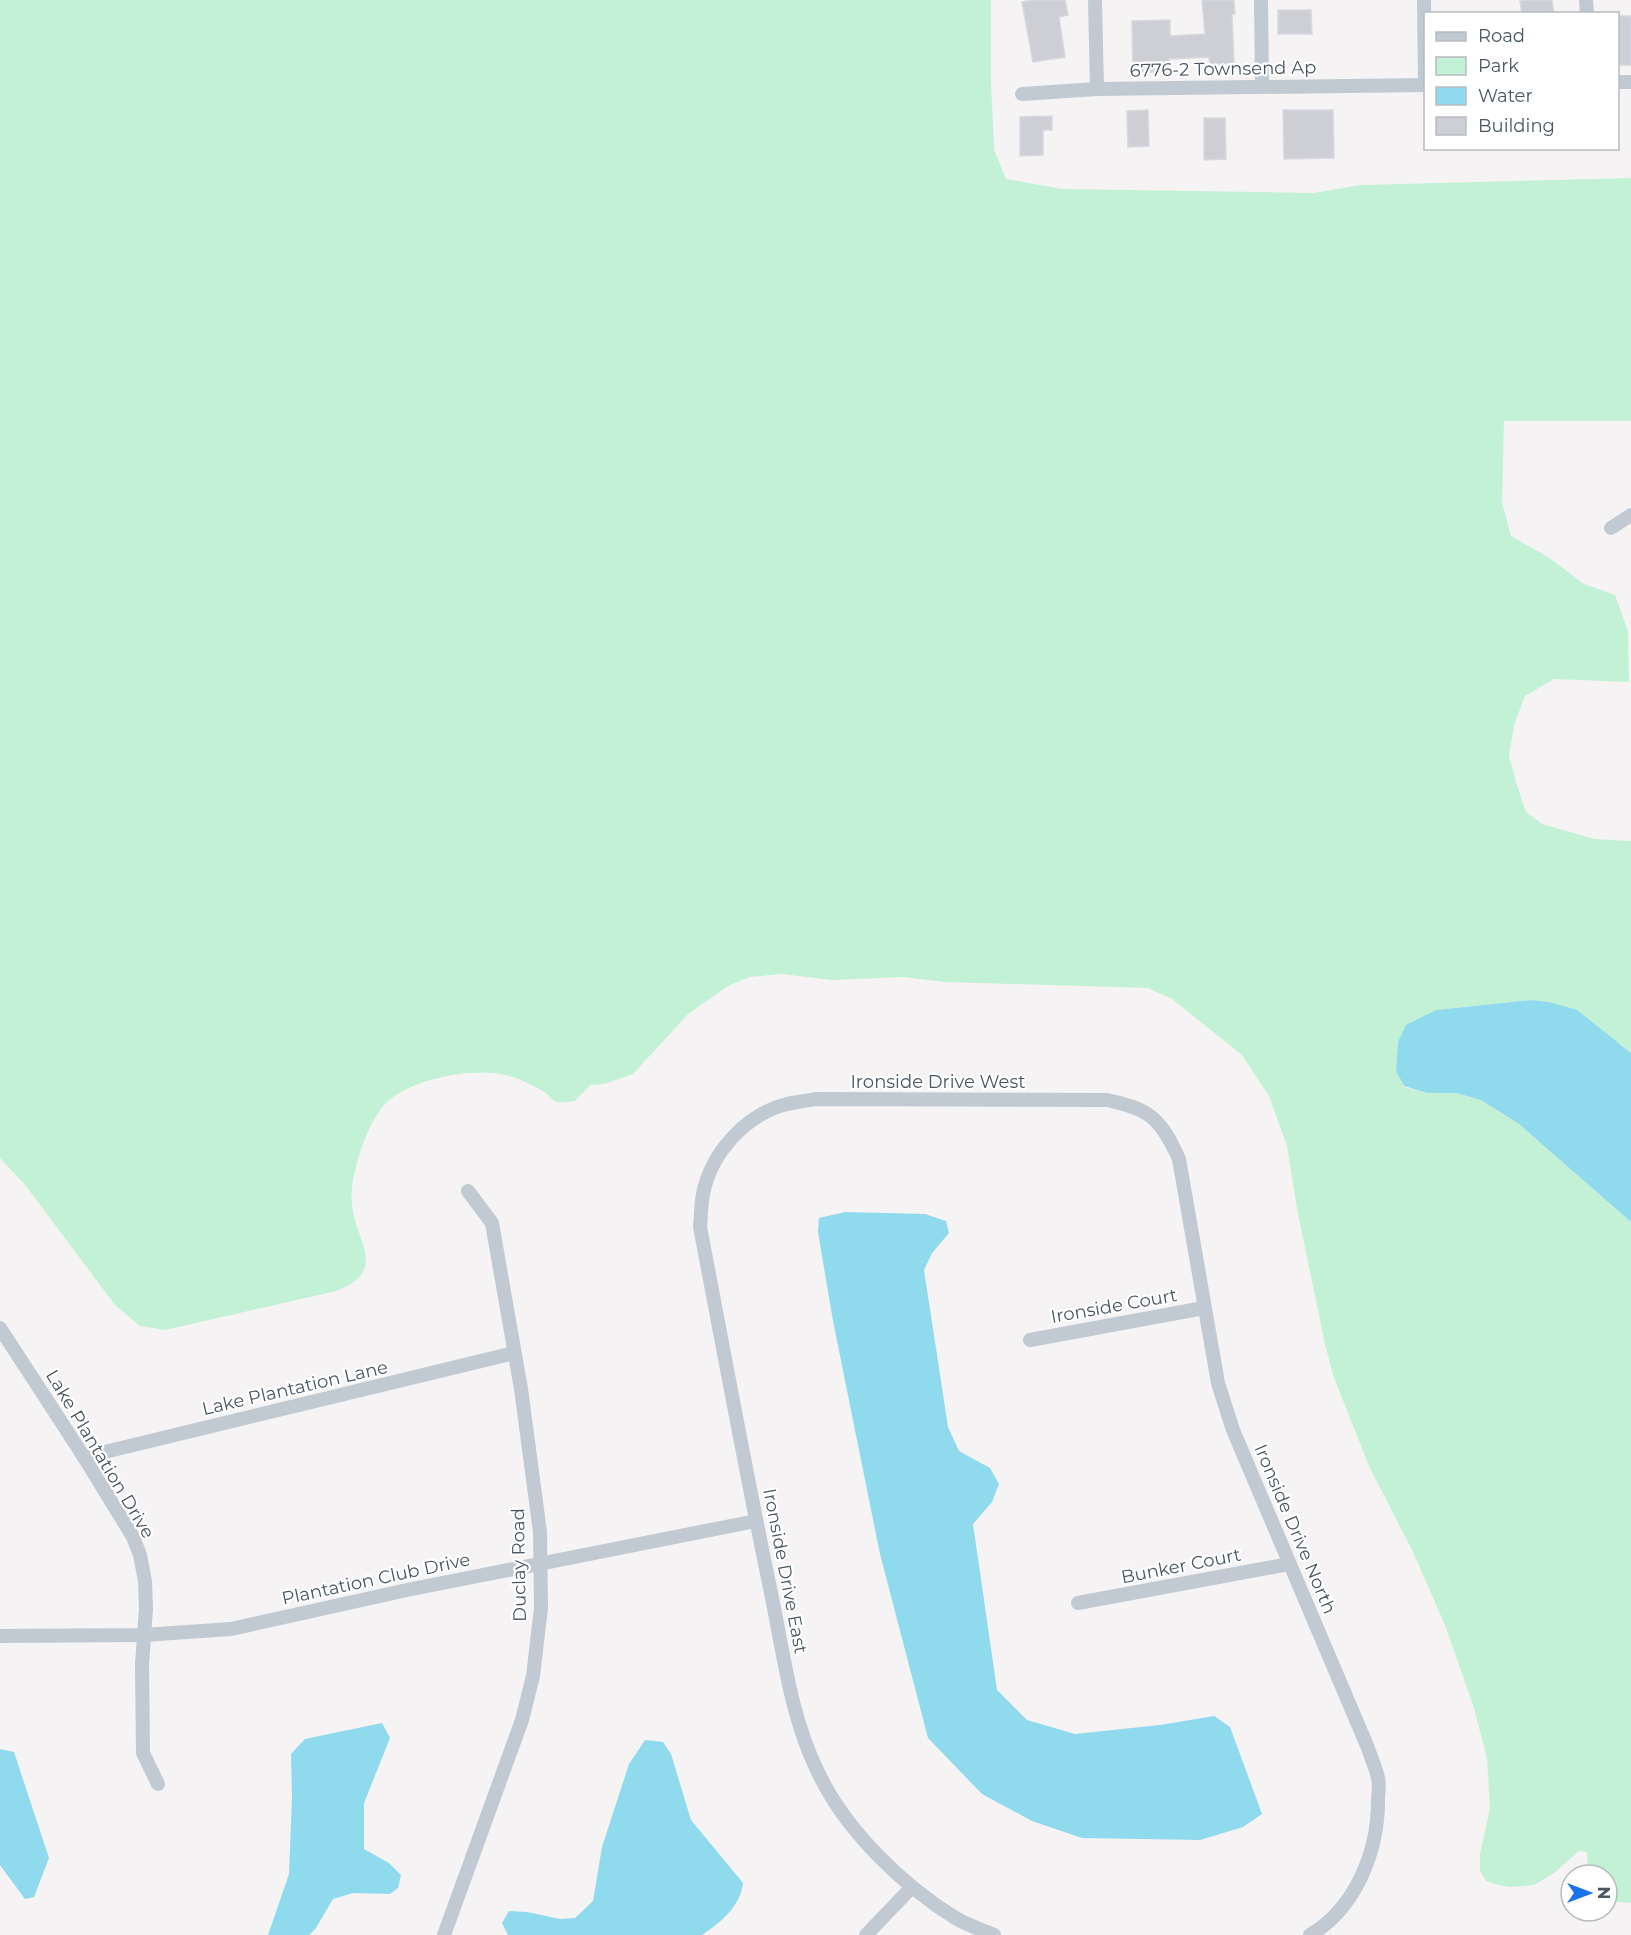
<svg xmlns="http://www.w3.org/2000/svg" width="1631" height="1935" font-family="Montserrat,sans-serif">
<style>
.green{fill:#c3f1d5}
.water{fill:#90daee}
.building{fill:#cdcfd5;stroke:#d7d9de;stroke-width:1.5}
.lines{fill:none;stroke-linecap:round;stroke-linejoin:round}
.minor{stroke:#c1cad2;stroke-width:14}
.labels{text-anchor:middle;stroke-width:4.5;stroke-linejoin:round;paint-order:stroke}
.street-label{font-size:18px;fill:#4a5661;stroke:#fff}
</style>
<rect width="100%" height="100%" fill="#f5f3f3"/>
<!-- green -->
<path class="green" d="M0 0H991V82L994 150 1006 179 1062 189 1314 193 1361 185 1631 178V421H1504L1502 502 1511 536 1548 557 1584 584 1615 595 1628 631 1629 682 1554 679 1525 696 1514 725 1509 756 1516 782 1526 812 1542 824 1594 839 1631 841V1053L1622 1045 1549 1002 1531 1000 1436 1010 1398 1042 1396 1070 1404 1087 1427 1093H1456L1481 1100 1519 1124 1631 1222V1903L1607 1901V1875H1588L1587 1852 1579 1851 1554 1873 1534 1885 1509 1887 1495 1884 1486 1881 1480 1871V1854L1490 1808 1487 1758 1474 1708 1445 1625 1413 1552 1369 1466 1333 1375 1325 1344 1297 1209 1287 1146 1269 1096 1242 1055 1172 999 1148 988 945 982 903 977 832 980 782 974 749 977 728 986 688 1014 633 1074 604 1084 590 1085 575 1101C570 1101 561 1103 557 1102 553 1101 549 1096 546 1093 536 1087 524 1081 513 1077 479 1065 409 1078 384 1105 366 1126 349 1176 352 1204 355 1242 390 1270 336 1291L165 1330 140 1326 115 1305 26 1186 0 1158Z"/>
<!-- water -->
<g class="water">
<polygon points="1531,1000 1549,1002 1577,1010 1631,1053 1631,1222 1519,1124 1481,1100 1456,1093 1427,1093 1404,1086 1396,1071 1398,1042 1406,1025 1436,1010"/>
<polygon points="845,1212 925,1214 946,1221 949,1233 932,1253 924,1270 948,1427 959,1451 990,1468 999,1484 992,1502 973,1524 997,1690 1027,1720 1075,1734 1160,1725 1214,1716 1230,1727 1262,1814 1243,1827 1200,1840 1082,1838 1032,1821 982,1794 928,1738 880,1554 833,1321 818,1232 819,1218"/>
<polygon points="382,1723 390,1738 364,1803 364,1849 389,1863 401,1875 398,1888 390,1894 353,1893 333,1899 316,1928 309,1935 268,1935 289,1874 292,1797 291,1754 305,1739"/>
<path d="M645 1740 663 1742 671 1754 691 1820 743 1883C740 1907 721 1922 702 1935H508L502 1923 509 1911 527 1912 560 1919 575 1918 593 1901 602 1847 629 1764Z"/>
<polygon points="0,1749 14,1752 49,1858 34,1897 25,1899 0,1865"/>
</g>
<!-- building -->
<g class="building">
<polygon points="1032,0 1065,0 1068,15 1059,17 1065,57 1033,62 1022,2"/>
<polygon points="1202,0 1234,0 1235,14 1232,14 1234,63 1210,65 1209,57 1169,59 1169,72 1133,72 1132,21 1170,20 1170,36 1205,34"/>
<polygon points="1528,0 1552,0 1554,14 1522,14 1520,1"/>
<polygon points="1278,10 1311,10 1312,34 1278,34"/>
<rect x="1618" y="16" width="13" height="49"/>
<polygon points="1148,110 1149,146 1128,147 1127,111"/>
<polygon points="1283,110 1333,110 1334,158 1284,159"/>
<polygon points="1052,116 1052,130 1043,130 1043,155 1020,156 1020,117"/>
<polygon points="1204,118 1225,118 1226,159 1204,160"/>
</g>
<g class="lines">
<!-- minor -->
<g class="minor">
<polyline points="1095,0 1097,89"/>
<polyline points="1261,0 1262,87"/>
<polyline points="1586,0 1587,14"/>
<polyline points="1618,82 1631,82"/>
<polyline points="1022,94 1097,89 1425,85 1424,0"/>
<polyline points="1611,528 1631,515"/>
<polyline points="0,1328 84,1457 133,1537 140,1555 145,1581 146,1609 142,1664 143,1753 158,1784"/>
<polyline points="1030,1340 1204,1308"/>
<polyline points="84,1457 514,1353"/>
<polyline points="1078,1603 1289,1564"/>
<polyline points="0,1636 143,1635 231,1629 407,1590 756,1521"/>
<polyline points="444,1935 522,1720 533,1676 541,1608 540,1532 521,1389 492,1223 468,1191"/>
<polyline points="866,1935 912,1887"/>
<path d="M994 1935C982 1930 968 1925 957 1919 903 1886 845 1830 818 1772 790 1716 783 1649 770 1588 745 1468 723 1347 700 1227 701 1216 701 1205 703 1194 711 1153 746 1114 787 1104 796 1102 806 1101 815 1099L1107 1100C1150 1109 1161 1119 1179 1159L1218 1383 1233 1430 1368 1748C1371 1758 1376 1768 1378 1778 1380 1786 1378 1794 1378 1801 1378 1852 1355 1909 1310 1935"/>
</g>
</g>
<g class="labels">
<!-- street labels -->
<g class="street-label">
<text transform="translate(1223 69) rotate(-1)" y="6">6776-2 Townsend Ap</text>
<text x="938" y="1088">Ironside Drive West</text>
<text transform="translate(1114 1306) rotate(-10)" y="6">Ironside Court</text>
<text transform="translate(295 1388) rotate(-13)" y="6">Lake Plantation Lane</text>
<text transform="translate(100 1454) rotate(59)" y="6">Lake Plantation Drive</text>
<text transform="translate(1295 1529) rotate(67)" y="6">Ironside Drive North</text>
<text transform="translate(519 1565) rotate(-91)" y="6">Duclay Road</text>
<text transform="translate(1181 1566) rotate(-11)" y="6">Bunker Court</text>
<text transform="translate(785 1571) rotate(79)" y="6">Ironside Drive East</text>
<text transform="translate(376 1579) rotate(-12)" y="6">Plantation Club Drive</text>
</g>
</g>
<!-- legend -->
<rect x="1424" y="12" width="195" height="138" fill="#ffffff" stroke="#b7bbc0" stroke-width="1.5"/>
<rect x="1436" y="32" width="30" height="9" fill="#c1cad2" stroke="#b7bbc0" stroke-width="1.5"/>
<text x="1478" y="42" font-size="18" fill="#4a5661">Road</text>
<rect x="1436" y="57" width="30" height="18" fill="#c3f1d5" stroke="#b7bbc0" stroke-width="1.5"/>
<text x="1478" y="72" font-size="18" fill="#4a5661">Park</text>
<rect x="1436" y="87" width="30" height="18" fill="#90daee" stroke="#b7bbc0" stroke-width="1.5"/>
<text x="1478" y="102" font-size="18" fill="#4a5661">Water</text>
<rect x="1436" y="117" width="30" height="18" fill="#cdcfd5" stroke="#b7bbc0" stroke-width="1.5"/>
<text x="1478" y="132" font-size="18" fill="#4a5661">Building</text>
<!-- north arrow -->
<g transform="translate(1589 1893) rotate(90)"><circle r="28" fill="#ffffff" stroke="#b7bbc0" stroke-width="1.5"/>
<path d="M0-4.5L10 22L0 15L-10 22Z" fill="#1a73e8"/>
<text y="-9" font-size="16" font-weight="bold" text-anchor="middle" fill="#4a5661">N</text>
</g>
</svg>
